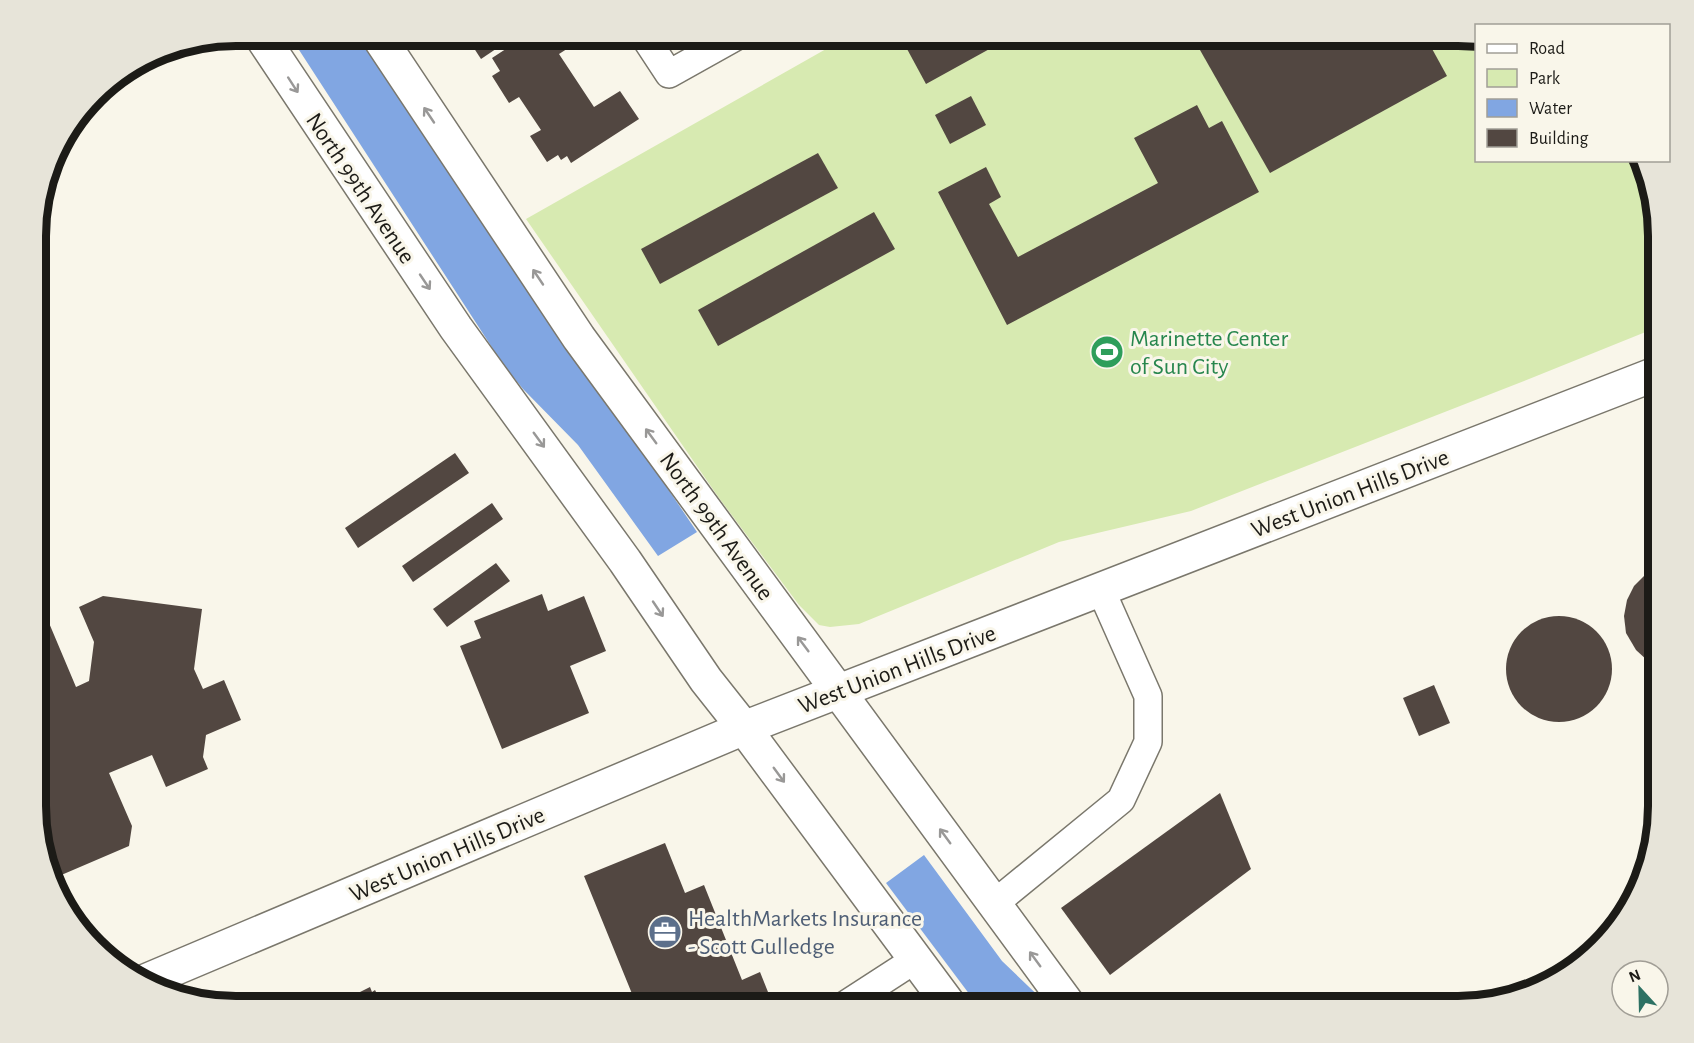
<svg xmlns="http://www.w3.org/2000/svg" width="1694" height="1043" font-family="'Alegreya Sans',sans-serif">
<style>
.green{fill:#d7eab1}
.water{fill:#81a6e2}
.building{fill:#524741}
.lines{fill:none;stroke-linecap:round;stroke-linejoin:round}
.minor-casing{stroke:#7a776c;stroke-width:30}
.major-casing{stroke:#7a776c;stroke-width:36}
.minor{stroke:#fff;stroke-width:27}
.major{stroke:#fff;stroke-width:33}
.oneway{stroke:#999897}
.labels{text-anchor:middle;stroke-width:6;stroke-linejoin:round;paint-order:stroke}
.street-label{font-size:24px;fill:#1c1b17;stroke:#f9f6ea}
.leisure-label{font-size:24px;fill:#27864d;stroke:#f9f6ea;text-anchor:start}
.service-label{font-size:24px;fill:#4e5e75;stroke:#f9f6ea;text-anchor:start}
.rim{fill:none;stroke:#1c1b17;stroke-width:8}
</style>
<rect width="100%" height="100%" fill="#f9f6ea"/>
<!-- green -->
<polygon class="green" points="849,36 1458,36 1476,38 1476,160 1638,161 1658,223 1658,327 1534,377 1191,511 1059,542 859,624 830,627 819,625 799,605 719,498 526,219"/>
<!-- water -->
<g class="water">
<polygon points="290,36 363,36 697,532 658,556 578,445 523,389 504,366"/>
<polygon points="924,855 1002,961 1050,1007 979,1007 886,883"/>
</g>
<!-- building -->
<g class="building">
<polygon points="466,36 515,36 481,59"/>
<polygon points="526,36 582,36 584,38 559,54 594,107 620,91 639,119 571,163 567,156 561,160 558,155 547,162 530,136 541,130 519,97 509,103 492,76 500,71 492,58"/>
<polygon points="900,36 1013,36 926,84"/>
<polygon points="1192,36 1425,36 1447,76 1270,173"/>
<polygon points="971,96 986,125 950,144 935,115"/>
<polygon points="1197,105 1209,128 1222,121 1259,192 1007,325 938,192 986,167 1001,197 989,204 1018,257 1158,183 1134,138"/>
<polygon points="818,153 838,188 660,284 641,249"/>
<polygon points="874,212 895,249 718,346 698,310"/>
<polygon points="455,453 469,473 358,548 345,528"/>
<polygon points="492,503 503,519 413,582 402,566"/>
<polygon points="496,563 510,581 447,627 433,609"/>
<polygon points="1658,568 1658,666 1648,661 1636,650 1626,633 1624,616 1627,600 1634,586 1646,574"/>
<polygon points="542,594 548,611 584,596 606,651 570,666 589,713 502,749 460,646 481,638 474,621"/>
<polygon points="103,596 202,609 194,669 203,689 224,680 241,720 206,735 203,757 208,769 166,787 152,755 109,773 132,826 129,846 59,876 38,826 38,605 41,604 76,687 89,681 94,642 79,607"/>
<circle cx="1559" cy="669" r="53"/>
<polygon points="1434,685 1450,723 1419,736 1403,698"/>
<polygon points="1220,793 1251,869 1110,975 1061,908"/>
<polygon points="665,843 685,893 704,885 742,980 760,972 774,1007 666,1007 662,996 637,1006 584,876"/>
<polygon points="370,987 372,992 375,990 384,1007 345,1007 353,1002 350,997"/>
</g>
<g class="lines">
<defs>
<g id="minor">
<polyline points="644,36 669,74 737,36"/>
<polyline points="995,903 1121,800 1148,742 1148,696 1101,590"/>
<polyline points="845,1005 916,959"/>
</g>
<g id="major">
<polyline points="261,36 456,328 625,561 706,680 744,728 951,1007"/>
<polyline points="378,36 579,338 1070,1007"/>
<polyline points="143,982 744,728 1658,373"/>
</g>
</defs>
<!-- minor casing -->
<use href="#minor" class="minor-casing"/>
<!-- major casing -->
<use href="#major" class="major-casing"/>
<!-- minor -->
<use href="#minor" class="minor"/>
<!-- major -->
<use href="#major" class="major"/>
</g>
<!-- one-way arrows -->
<defs><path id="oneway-shaft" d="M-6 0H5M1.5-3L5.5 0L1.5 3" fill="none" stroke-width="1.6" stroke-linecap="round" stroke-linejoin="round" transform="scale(1.5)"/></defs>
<g class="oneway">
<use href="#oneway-shaft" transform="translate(293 85) rotate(57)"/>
<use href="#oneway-shaft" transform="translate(429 115) rotate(-124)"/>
<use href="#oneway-shaft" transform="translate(538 277) rotate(-124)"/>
<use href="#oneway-shaft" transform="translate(425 282) rotate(56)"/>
<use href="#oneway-shaft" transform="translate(651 436) rotate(-126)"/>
<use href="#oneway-shaft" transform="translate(539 440) rotate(54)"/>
<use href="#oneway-shaft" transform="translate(658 609) rotate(56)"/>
<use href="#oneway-shaft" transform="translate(803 644) rotate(-127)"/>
<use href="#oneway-shaft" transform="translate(779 775) rotate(54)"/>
<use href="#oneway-shaft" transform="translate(945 836) rotate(-126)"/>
<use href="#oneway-shaft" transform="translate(1035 959) rotate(-126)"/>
</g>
<!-- icons -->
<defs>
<symbol id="stadium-disc" viewBox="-11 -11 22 22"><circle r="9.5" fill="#2e9e5b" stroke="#f9f6ea"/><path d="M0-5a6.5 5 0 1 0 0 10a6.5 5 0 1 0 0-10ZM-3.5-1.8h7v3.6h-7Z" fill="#fff"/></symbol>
<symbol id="office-disc" viewBox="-11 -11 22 22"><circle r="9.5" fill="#5c6f8a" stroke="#f9f6ea"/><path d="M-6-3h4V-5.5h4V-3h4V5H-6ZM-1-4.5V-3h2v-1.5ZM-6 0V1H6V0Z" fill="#fff"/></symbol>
</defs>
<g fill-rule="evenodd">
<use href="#stadium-disc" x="1088" y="333" width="38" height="38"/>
<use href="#office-disc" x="646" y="913" width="38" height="38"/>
</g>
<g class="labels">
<!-- street labels -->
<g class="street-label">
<text transform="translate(361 188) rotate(56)" y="8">North 99th Avenue</text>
<text transform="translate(1350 493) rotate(-21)" y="8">West Union Hills Drive</text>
<text transform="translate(717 526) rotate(54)" y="8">North 99th Avenue</text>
<text transform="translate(897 669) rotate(-21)" y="8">West Union Hills Drive</text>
<text transform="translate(447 854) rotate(-23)" y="8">West Union Hills Drive</text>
</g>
<!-- leisure labels -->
<g class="leisure-label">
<text x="1130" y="346">Marinette Center<tspan x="1130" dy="28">of Sun City</tspan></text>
</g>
<!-- service labels -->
<g class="service-label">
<text x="688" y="926">HealthMarkets Insurance<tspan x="688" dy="28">- Scott Gulledge</tspan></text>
</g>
</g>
<!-- crop -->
<path d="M0 0H1694V1043H0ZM236 46H1458A190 190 0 0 1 1648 236V806A190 190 0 0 1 1458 996H236A190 190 0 0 1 46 806V236A190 190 0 0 1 236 46Z" fill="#e7e4d9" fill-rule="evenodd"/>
<path class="rim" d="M236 46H1458A190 190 0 0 1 1648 236V806A190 190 0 0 1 1458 996H236A190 190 0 0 1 46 806V236A190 190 0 0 1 236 46Z"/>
<!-- legend -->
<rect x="1475" y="24" width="195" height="138" fill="#f9f6ea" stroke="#a19e96" stroke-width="1.5"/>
<rect x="1487" y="44" width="30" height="9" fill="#ffffff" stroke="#a19e96" stroke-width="1.5"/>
<text x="1529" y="54" font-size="18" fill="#1c1b17">Road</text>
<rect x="1487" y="69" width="30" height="18" fill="#d7eab1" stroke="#a19e96" stroke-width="1.5"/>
<text x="1529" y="84" font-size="18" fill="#1c1b17">Park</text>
<rect x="1487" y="99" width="30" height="18" fill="#81a6e2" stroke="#a19e96" stroke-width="1.5"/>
<text x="1529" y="114" font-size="18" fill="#1c1b17">Water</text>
<rect x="1487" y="129" width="30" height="18" fill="#524741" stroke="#a19e96" stroke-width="1.5"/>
<text x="1529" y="144" font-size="18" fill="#1c1b17">Building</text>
<!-- north arrow -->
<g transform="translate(1640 989) rotate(338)"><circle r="28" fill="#f9f6ea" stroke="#a19e96" stroke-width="1.5"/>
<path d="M0-4.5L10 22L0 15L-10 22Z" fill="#2d7163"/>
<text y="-9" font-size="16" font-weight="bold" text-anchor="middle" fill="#1c1b17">N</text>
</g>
</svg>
